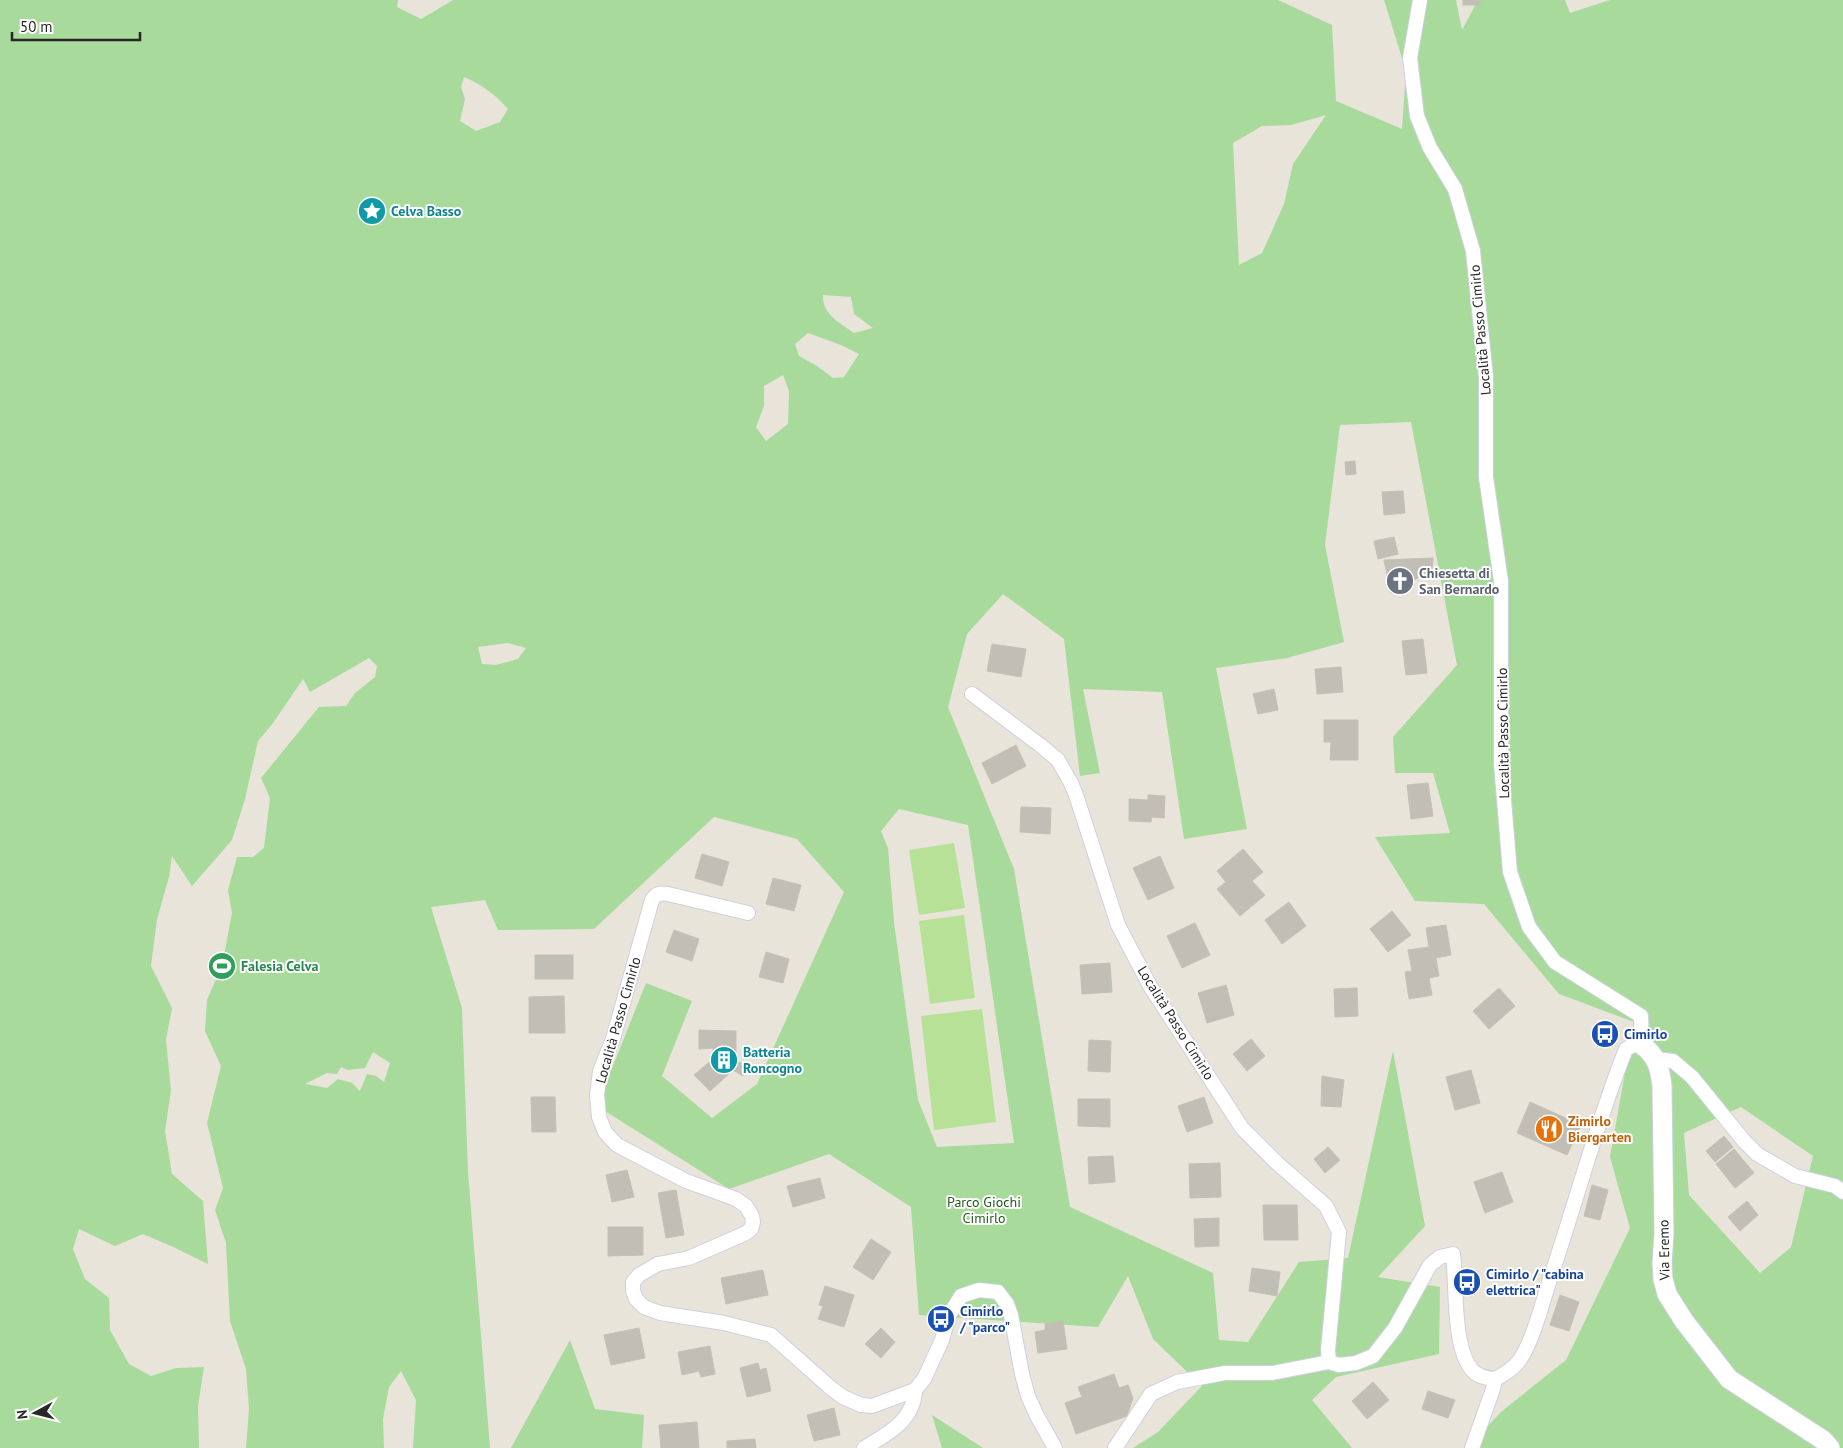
<svg xmlns="http://www.w3.org/2000/svg" width="1843" height="1448" font-family="'PT Sans',sans-serif">
<style>
.green{fill:#a7da9b;fill-rule:evenodd}
.pitch{fill:#b7e197}
.building{fill:#c1beb5;stroke:#c3c0b4}
.lines{fill:none;stroke-linecap:round;stroke-linejoin:round}
.street-casing{stroke:#cfd0df;stroke-width:16}
.secondary-casing{stroke:#cfd0df;stroke-width:21}
.street{stroke:#fff;stroke-width:14}
.secondary{stroke:#fff;stroke-width:19}
.labels{text-anchor:middle;stroke-width:4;stroke-linejoin:round;paint-order:stroke}
.culture-label{font-size:14px;font-weight:bold;fill:#0d838f;stroke:#fff;text-anchor:start}
.street-label{font-size:14px;fill:#272727;stroke:#fff}
.worship-label{font-size:14px;font-weight:bold;fill:#5b616d;stroke:#fff;text-anchor:start}
.leisure-label{font-size:14px;font-weight:bold;fill:#27864d;stroke:#fff;text-anchor:start}
.transit-label{font-size:14px;font-weight:bold;fill:#164399;stroke:#fff;text-anchor:start}
.food-label{font-size:14px;font-weight:bold;fill:#c56008;stroke:#fff;text-anchor:start}
.park-label{font-size:14px;fill:#245c1f;stroke:#fff}
</style>
<rect width="100%" height="100%" fill="#e8e4da"/>
<!-- green -->
<g class="green">
<path d="M0 0H398L397 7 421 19 453 0H1278L1332 25 1336 101 1402 129 1406 71 1384 0H1456L1462 30 1478 0H1565L1570 13 1610 0H1843V1448H1467L1501 1412 1566 1360 1630 1228 1610 1157 1634 1022 1559 994 1484 904 1415 901 1375 837 1450 833 1433 773H1395L1393 737 1457 665 1411 422 1340 425 1325 545 1344 642 1287 658 1216 668 1247 829 1184 839 1162 692 1083 689 1100 773 1080 776 1064 639 1003 594 967 634 948 707 1014 869 1070 1207 1213 1273 1219 1340 1248 1342 1299 1262 1348 1258 1393 1051 1425 1226 1378 1277 1440 1287 1439 1354 1336 1377 1312 1400 1352 1448H1133L1158 1432 1202 1386 1153 1339 1128 1276 1098 1327 919 1315 911 1207 829 1154 729 1189 597 1106 646 983 692 1001 662 1076 712 1118 757 1084 844 892 797 839 714 817 594 929 498 930 485 900 431 907 462 1008 468 1172 490 1448H413L416 1400 401 1371 389 1387 383 1419 384 1448H246L249 1409 246 1369 230 1321 226 1243 215 1210 223 1188 207 1123 221 1066 205 1031 207 1000 222 966 232 913 228 890 237 857H253L264 848 270 798 261 778 319 707 346 706 355 693 375 677 377 666 369 658 310 692 303 679 273 723 258 741 245 799 232 840 192 886 172 856 169 877 157 919 151 966 172 1008 166 1040 171 1090 165 1131 172 1174 203 1201 208 1264 171 1246 143 1234 115 1246 79 1229 73 1249 85 1279 109 1298 110 1330 129 1364 151 1376 176 1368 204 1367 198 1406 199 1448H0ZM464 77C481 84 496 95 508 109L500 122 476 131 460 121 465 99 461 87ZM1326 115 1293 164 1284 204 1262 253 1239 265 1233 143 1262 126 1291 125ZM823 295 851 297 854 314 873 328 854 333C840 323 822 314 823 295ZM808 333 841 345 859 354 844 377 833 378 817 366 799 356 795 344ZM783 375 789 391 788 424 766 441 756 427 764 406V386ZM508 643 526 648 518 659 496 665 482 664 478 647ZM899 809 968 825 1014 1143 937 1147 918 1100 894 922 888 848 881 831ZM373 1052 390 1063 384 1082 376 1076 367 1074 360 1091 352 1083 338 1079 327 1088 305 1084 327 1073 337 1074 341 1067 348 1070 365 1068ZM1741 1107 1813 1156 1791 1247 1760 1273 1689 1195 1684 1133Z"/>
<polygon points="570,1340 595,1409 644,1415 642,1448 511,1448"/>
<polygon points="932,1415 983,1448 942,1448"/>
</g>
<!-- pitch -->
<g class="pitch">
<polygon points="954,843 965,908 919,915 909,850"/>
<polygon points="964,915 975,998 930,1004 919,921"/>
<polygon points="982,1009 996,1122 934,1130 921,1016"/>
</g>
<!-- building -->
<g class="building">
<rect x="1463" y="0" width="17" height="5"/>
<polygon points="1355,461 1356,474 1346,475 1345,462"/>
<polygon points="1403,491 1405,513 1384,515 1382,492"/>
<polygon points="1394,537 1398,554 1378,559 1374,541"/>
<polygon points="1433,558 1432,570 1391,593 1384,560"/>
<polygon points="1423,639 1427,673 1406,675 1402,641"/>
<polygon points="992,644 1026,649 1021,677 987,671"/>
<polygon points="1341,667 1343,692 1317,694 1315,669"/>
<polygon points="1274,689 1278,710 1258,714 1253,694"/>
<polygon points="1324,720 1358,720 1358,760 1330,760 1331,742 1324,742"/>
<polygon points="1016,745 1026,766 992,784 982,763"/>
<polygon points="1428,783 1433,816 1411,819 1407,785"/>
<polygon points="1148,795 1165,796 1164,818 1152,817 1151,822 1129,821 1129,799 1148,800"/>
<polygon points="1021,807 1051,808 1050,834 1020,832"/>
<polygon points="1243,849 1263,872 1252,881 1265,895 1240,916 1217,889 1226,882 1217,871"/>
<polygon points="702,854 729,862 722,886 695,878"/>
<polygon points="1160,856 1174,888 1148,900 1133,868"/>
<polygon points="773,878 801,885 794,911 766,904"/>
<polygon points="1289,902 1306,926 1282,944 1265,920"/>
<polygon points="1392,911 1411,935 1388,952 1370,929"/>
<polygon points="1195,923 1210,955 1182,968 1167,936"/>
<polygon points="1446,925 1451,955 1436,958 1439,976 1429,978 1432,995 1409,999 1405,972 1412,971 1408,950 1429,947 1426,928"/>
<polygon points="674,930 699,939 692,961 666,952"/>
<polygon points="766,952 789,959 783,983 759,977"/>
<rect x="535" y="955" width="38" height="24"/>
<polygon points="1110,963 1112,992 1082,994 1080,965"/>
<polygon points="1226,985 1234,1015 1207,1023 1198,993"/>
<polygon points="1357,988 1358,1016 1335,1017 1334,989"/>
<polygon points="1499,988 1515,1006 1489,1029 1473,1011"/>
<polygon points="564,996 565,1033 529,1033 529,997"/>
<polygon points="699,1030 736,1031 736,1061 748,1066 743,1076 733,1070 710,1091 694,1075 713,1059 713,1048 699,1049"/>
<polygon points="1251,1039 1265,1056 1247,1071 1233,1054"/>
<polygon points="1089,1040 1111,1041 1110,1072 1088,1071"/>
<polygon points="1471,1070 1480,1103 1455,1110 1446,1077"/>
<polygon points="1322,1076 1344,1080 1341,1107 1321,1106"/>
<polygon points="531,1097 555,1097 556,1132 532,1132"/>
<polygon points="1204,1097 1213,1123 1187,1132 1178,1106"/>
<polygon points="1078,1099 1110,1099 1110,1127 1078,1126"/>
<polygon points="1530,1102 1581,1125 1567,1155 1517,1133"/>
<polygon points="1724,1136 1733,1147 1715,1162 1706,1151"/>
<polygon points="1328,1147 1340,1160 1325,1173 1314,1159"/>
<polygon points="1734,1149 1754,1173 1735,1188 1716,1164"/>
<polygon points="1113,1156 1115,1182 1089,1184 1088,1157"/>
<polygon points="1220,1163 1221,1197 1190,1198 1189,1164"/>
<polygon points="627,1170 634,1197 612,1202 606,1175"/>
<polygon points="1502,1172 1513,1202 1485,1213 1474,1182"/>
<polygon points="820,1178 825,1198 793,1207 787,1186"/>
<polygon points="1592,1185 1608,1190 1600,1220 1584,1216"/>
<polygon points="676,1190 684,1235 666,1238 658,1193"/>
<polygon points="1747,1201 1758,1215 1740,1231 1728,1217"/>
<polygon points="1263,1205 1297,1205 1298,1240 1264,1240"/>
<polygon points="1219,1218 1219,1246 1195,1247 1194,1219"/>
<polygon points="608,1227 643,1227 643,1255 608,1256"/>
<polygon points="871,1239 891,1252 873,1280 853,1267"/>
<polygon points="1252,1268 1280,1272 1277,1296 1249,1291"/>
<polygon points="763,1270 768,1295 726,1304 721,1278"/>
<polygon points="825,1286 854,1295 844,1327 818,1319 823,1306 819,1305"/>
<polygon points="1560,1295 1579,1302 1569,1331 1550,1325"/>
<polygon points="1063,1321 1067,1349 1038,1353 1035,1332 1045,1330 1045,1324"/>
<polygon points="639,1328 645,1358 611,1365 604,1335"/>
<polygon points="881,1328 895,1342 881,1358 865,1344"/>
<polygon points="710,1346 715,1374 701,1377 699,1371 682,1375 678,1352"/>
<polygon points="758,1363 760,1370 766,1368 771,1391 747,1397 740,1368"/>
<polygon points="1114,1374 1119,1388 1128,1385 1133,1398 1127,1416 1076,1434 1065,1403 1082,1397 1078,1387"/>
<polygon points="1373,1382 1389,1400 1367,1419 1352,1401"/>
<polygon points="1428,1391 1455,1400 1448,1418 1422,1409"/>
<polygon points="834,1408 840,1435 814,1441 807,1415"/>
<polygon points="697,1422 699,1448 661,1448 659,1425"/>
<polygon points="755,1439 756,1448 727,1448 727,1441"/>
</g>
<g class="lines">
<defs>
<g id="street">
<polyline points="972,694 1040,745 1058,760 1071,783 1076,795 1118,925 1150,986 1242,1128 1277,1163 1326,1206 1339,1232 1328,1350 1329,1362"/>
<path d="M748 913 668 894C661 893 656 893 652 900L613 1039 600 1071 597 1095 599 1117 605 1132 617 1145 686 1181 736 1199 746 1206 752 1216 753 1222 751 1229 746 1233 689 1258 658 1264 639 1275 633 1282V1291L636 1299 644 1307 660 1313 724 1323 771 1335 832 1389 843 1397 861 1405 872 1406 915 1390 924 1379 942 1340 949 1315 958 1301 961 1296 979 1290 998 1292 1007 1304 1011 1315 1022 1374 1028 1396 1037 1416 1055 1448"/>
<polyline points="1656,1059 1673,1061 1692,1077 1744,1141 1757,1154 1795,1176 1835,1186 1843,1192"/>
<path d="M864 1448C887 1434 914 1421 915 1390"/>
<path d="M1115 1448 1151 1394 1177 1382 1225 1373H1272L1329 1362 1339 1365 1356 1363 1373 1356 1395 1328 1430 1265 1440 1257 1453 1254C1457 1284 1452 1349 1473 1371 1479 1377 1487 1378 1495 1379 1503 1375 1513 1369 1519 1361 1533 1341 1542 1304 1550 1279 1576 1203 1596 1124 1626 1049L1634 1045H1642L1641 1016 1555 962 1529 927 1510 872 1501 764V581L1486 477V377L1473 251 1455 189 1430 148 1417 116 1410 58 1420 0"/>
<polyline points="1472,1448 1493,1389 1495,1379"/>
</g>
<path id="secondary" d="M1642 1045C1657 1056 1660 1068 1662 1086L1664 1234 1662 1263 1663 1279 1667 1294 1684 1321 1729 1379 1823 1440 1830 1448"/>
</defs>
<!-- street casing -->
<use href="#street" class="street-casing"/>
<!-- secondary casing -->
<use href="#secondary" class="secondary-casing"/>
<!-- street -->
<use href="#street" class="street"/>
<!-- secondary -->
<use href="#secondary" class="secondary"/>
</g>
<!-- icons -->
<defs>
<symbol id="sight-disc" viewBox="-11 -11 22 22"><circle r="9.5" fill="#0f9aa8" stroke="#fff"/><path d="M0-6L1.8-2.2L6-1.7L2.9 1.2L3.7 5.4L0 3.3L-3.7 5.4L-2.9 1.2L-6-1.7L-1.8-2.2Z" fill="#fff"/></symbol>
<symbol id="church-disc" viewBox="-11 -11 22 22"><circle r="9.5" fill="#6b7280" stroke="#fff"/><path d="M-1.2-6h2.4v3.5h3.3v2.4h-3.3V6h-2.4V-.1h-3.3v-2.4h3.3Z" fill="#fff"/></symbol>
<symbol id="stadium-disc" viewBox="-11 -11 22 22"><circle r="9.5" fill="#2e9e5b" stroke="#fff"/><path d="M0-5a6.5 5 0 1 0 0 10a6.5 5 0 1 0 0-10ZM-3.5-1.8h7v3.6h-7Z" fill="#fff"/></symbol>
<symbol id="bus-disc" viewBox="-11 -11 22 22"><circle r="9.5" fill="#1a4fb4" stroke="#fff"/><path d="M-5-6H5V4H4V6H2V4H-2V6H-4V4H-5ZM-3.5-4V0h7V-4ZM-3.5 1.2v1.5H-2V1.2ZM2 1.2v1.5H3.5V1.2Z" fill="#fff"/></symbol>
<symbol id="building-disc" viewBox="-11 -11 22 22"><circle r="9.5" fill="#0f9aa8" stroke="#fff"/><path d="M-4-6H4V6H1V3H-1V6H-4ZM-2.5-4.3h1.7v1.8h-1.7ZM.8-4.3h1.7v1.8H.8ZM-2.5-1h1.7V.8h-1.7ZM.8-1h1.7V.8H.8Z" fill="#fff"/></symbol>
<symbol id="restaurant-disc" viewBox="-11 -11 22 22"><circle r="9.5" fill="#e8710a" stroke="#fff"/><path d="M-5-6h1v4h1v-4h1v4h1v-4h1v5L-1.5 .5V6h-2V.5L-5-1ZM5-6V6H3V1.5H1.5Q1.5-4 5-6Z" fill="#fff"/></symbol>
</defs>
<g fill-rule="evenodd">
<use href="#sight-disc" x="356" y="195" width="32" height="32"/>
<use href="#church-disc" x="1384" y="565" width="32" height="32"/>
<use href="#stadium-disc" x="206" y="950" width="32" height="32"/>
<use href="#bus-disc" x="1589" y="1018" width="32" height="32"/>
<use href="#building-disc" x="708" y="1044" width="32" height="32"/>
<use href="#restaurant-disc" x="1533" y="1113" width="32" height="32"/>
<use href="#bus-disc" x="1451" y="1266" width="32" height="32"/>
<use href="#bus-disc" x="925" y="1303" width="32" height="32"/>
</g>
<g class="labels">
<!-- culture labels -->
<g class="culture-label">
<text x="391" y="216">Celva Basso</text>
<text x="743" y="1057">Batteria<tspan x="743" dy="16">Roncogno</tspan></text>
</g>
<!-- street labels -->
<g class="street-label">
<text transform="translate(1480 330) rotate(-95)" y="5">Località Passo Cimirlo</text>
<text transform="translate(1503 733) rotate(-91)" y="5">Località Passo Cimirlo</text>
<text transform="translate(618 1020) rotate(-74)" y="5">Località Passo Cimirlo</text>
<text transform="translate(1176 1023) rotate(58)" y="5">Località Passo Cimirlo</text>
<text transform="translate(1664 1250) rotate(-91)" y="5">Via Eremo</text>
</g>
<!-- worship labels -->
<g class="worship-label">
<text x="1419" y="578">Chiesetta di<tspan x="1419" dy="16">San Bernardo</tspan></text>
</g>
<!-- leisure labels -->
<g class="leisure-label">
<text x="241" y="971">Falesia Celva</text>
</g>
<!-- transit labels -->
<g class="transit-label">
<text x="1624" y="1039">Cimirlo</text>
<text x="1486" y="1279">Cimirlo / "cabina<tspan x="1486" dy="16">elettrica"</tspan></text>
<text x="960" y="1316">Cimirlo<tspan x="960" dy="16">/ "parco"</tspan></text>
</g>
<!-- food labels -->
<g class="food-label">
<text x="1568" y="1126">Zimirlo<tspan x="1568" dy="16">Biergarten</tspan></text>
</g>
<!-- park labels -->
<g class="park-label">
<text x="984" y="1207">Parco Giochi<tspan x="984" dy="16">Cimirlo</tspan></text>
</g>
</g>
<!-- north arrow -->
<g transform="translate(35 1413) rotate(263)" stroke="#ffffff" stroke-width="4" paint-order="stroke">
<path d="M0-4L9 19L0 12L-9 19Z" fill="#272727"/>
<text y="-8" font-size="14" font-weight="bold" text-anchor="middle" fill="#272727">N</text>
</g>
<!-- scale -->
<path d="M12 32v8h128v-8" fill="none" stroke="#272727" stroke-width="2.5"/>
<text x="20" y="32" font-size="15" fill="#272727" stroke="#ffffff" stroke-width="4" paint-order="stroke">50 m</text>
</svg>
